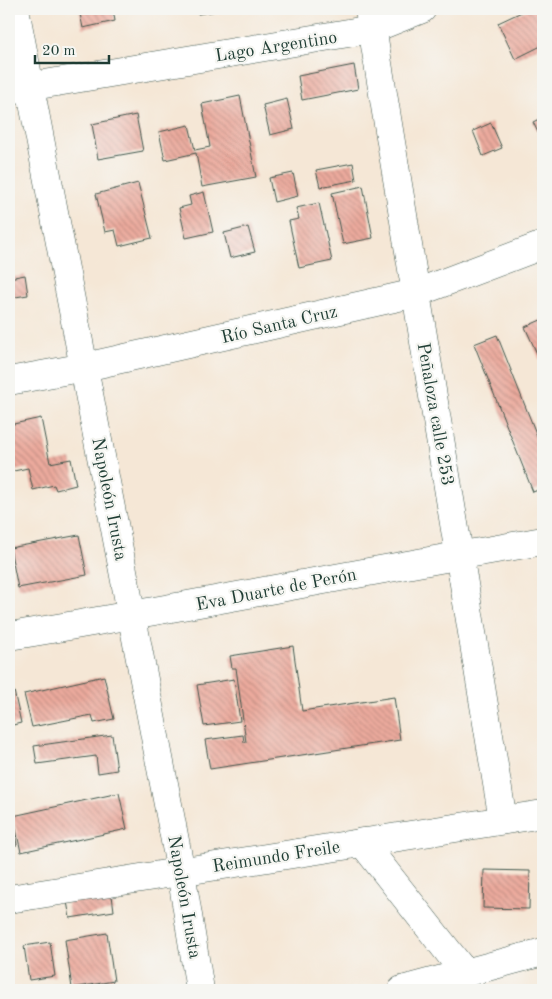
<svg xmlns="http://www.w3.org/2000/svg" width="552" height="999" font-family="'Old Standard TT',serif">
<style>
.building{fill:url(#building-back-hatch)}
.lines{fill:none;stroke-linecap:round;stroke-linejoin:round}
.street-casing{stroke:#3f564c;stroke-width:29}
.street{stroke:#fff;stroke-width:28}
.labels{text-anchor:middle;stroke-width:4.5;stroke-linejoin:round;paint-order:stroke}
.street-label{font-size:18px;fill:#1f3d34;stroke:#f6f6f2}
</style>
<defs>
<pattern id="building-back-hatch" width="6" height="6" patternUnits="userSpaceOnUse" patternTransform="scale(1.25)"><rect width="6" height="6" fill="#ecaa9d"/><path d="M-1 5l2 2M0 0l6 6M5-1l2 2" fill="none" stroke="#bf8c81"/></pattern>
</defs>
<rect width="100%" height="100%" fill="#f6f6f2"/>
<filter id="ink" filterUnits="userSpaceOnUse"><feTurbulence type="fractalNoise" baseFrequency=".02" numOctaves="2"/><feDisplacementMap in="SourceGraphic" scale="10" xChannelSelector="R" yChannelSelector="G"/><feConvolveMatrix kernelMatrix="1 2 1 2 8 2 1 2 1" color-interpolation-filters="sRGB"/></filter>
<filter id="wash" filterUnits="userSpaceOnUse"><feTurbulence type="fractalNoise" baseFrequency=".0096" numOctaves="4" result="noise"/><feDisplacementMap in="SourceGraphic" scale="20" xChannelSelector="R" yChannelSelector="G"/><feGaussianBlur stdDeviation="1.12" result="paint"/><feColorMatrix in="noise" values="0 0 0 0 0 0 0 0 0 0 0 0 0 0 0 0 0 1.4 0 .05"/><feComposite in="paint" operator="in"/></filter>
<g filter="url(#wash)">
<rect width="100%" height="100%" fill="#f5e7d6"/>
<g id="blocks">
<!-- building -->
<g class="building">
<polygon points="79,9 113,9 115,21 83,28"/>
<polygon points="197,9 222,9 223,10 198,14"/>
<polygon points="528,9 543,9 543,45 515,59 498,23"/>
<polygon points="354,65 358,89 302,100 298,76"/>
<polygon points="240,96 256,177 202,187 196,153 165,160 159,132 189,125 195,150 210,147 202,104"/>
<polygon points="287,99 294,129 270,135 263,105"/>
<polygon points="136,115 143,151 98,159 92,124"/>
<polygon points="543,117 543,143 533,122"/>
<polygon points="491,123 502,148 483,156 473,131"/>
<polygon points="9,142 14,164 9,165"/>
<polygon points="353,163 356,180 320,187 316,170"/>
<polygon points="293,173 298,196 274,202 269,178"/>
<polygon points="138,183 152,238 119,246 115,230 105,232 96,194"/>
<polygon points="363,186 373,238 343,244 332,193"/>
<polygon points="204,192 213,232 186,238 179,208 191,205 189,196"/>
<polygon points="319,203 332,261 299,268 289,221 299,219 296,208"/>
<polygon points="248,227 255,252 230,258 224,233"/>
<polygon points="25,275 28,295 9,298 9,278"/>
<polygon points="543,319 543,367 525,327"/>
<polygon points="497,335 543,451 543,488 533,492 474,344"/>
<polygon points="41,418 50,463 71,459 76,485 56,490 54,485 33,490 28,468 9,472 9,425"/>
<polygon points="79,535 87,575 18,588 10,548"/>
<polygon points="293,646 302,711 394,697 400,740 210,769 205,740 243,735 244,742 246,742 236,668 232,668 230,656"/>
<polygon points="104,676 114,719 94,723 92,715 32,727 24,694"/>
<polygon points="234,679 240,721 204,726 197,685"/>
<polygon points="14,691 21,723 9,726 9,692"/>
<polygon points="112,735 117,770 98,773 96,756 37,764 34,746"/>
<polygon points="119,793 127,829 21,852 13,816"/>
<polygon points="11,813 17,845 9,847 9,814"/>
<polygon points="484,870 530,871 529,909 483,908"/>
<polygon points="111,888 114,911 70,918 66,896"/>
<polygon points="107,933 114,981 72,988 65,940"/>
<polygon points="50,942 55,976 29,980 24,946"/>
</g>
</g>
</g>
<g filter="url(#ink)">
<use href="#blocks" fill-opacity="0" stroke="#3f564c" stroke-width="1"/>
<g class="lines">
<defs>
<g id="street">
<polyline points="15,9 181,872 200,990"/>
<polyline points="369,9 503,820"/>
<polyline points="9,90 372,29 422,9"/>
<polyline points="9,381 85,367 416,293 543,245"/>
<path d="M9 636C187 607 365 571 543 541"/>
<polyline points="362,842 465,973"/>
<polyline points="9,899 543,814"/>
<polyline points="402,990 543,952"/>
</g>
</defs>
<!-- street casing -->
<use href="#street" class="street-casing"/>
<!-- street -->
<use href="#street" class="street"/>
</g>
</g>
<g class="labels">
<!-- street labels -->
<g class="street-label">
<text transform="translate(276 46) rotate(-9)" y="6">Lago Argentino</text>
<text transform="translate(279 324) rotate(-13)" y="6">Río Santa Cruz</text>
<text transform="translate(436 414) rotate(80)" y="6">Peñaloza calle 253</text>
<text transform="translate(110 499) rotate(79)" y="6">Napoleón Irusta</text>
<text transform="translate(276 589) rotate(-11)" y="6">Eva Duarte de Perón</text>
<text transform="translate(276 856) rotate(-9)" y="6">Reimundo Freile</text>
<text transform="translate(185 897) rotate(80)" y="6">Napoleón Irusta</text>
</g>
</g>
<!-- margin -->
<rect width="552" height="999" fill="none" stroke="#f6f6f2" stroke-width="30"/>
<!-- scale -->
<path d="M35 55v8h74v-8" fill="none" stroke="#1f3d34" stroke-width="2.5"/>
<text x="42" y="55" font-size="15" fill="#1f3d34" stroke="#f6f6f2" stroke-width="4" paint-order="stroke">20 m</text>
</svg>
